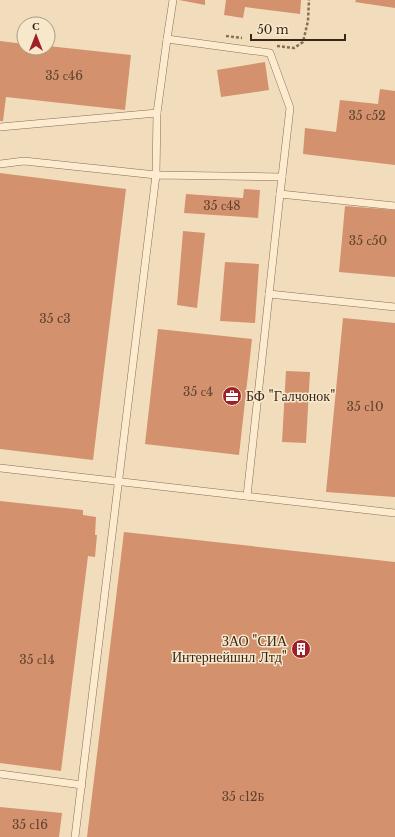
<svg xmlns="http://www.w3.org/2000/svg" width="395" height="837" font-family="'Libre Baskerville',serif">
<style>
.building{fill:#d3916e}
.lines{fill:none;stroke-linecap:round;stroke-linejoin:round}
.service-casing{stroke:#896d54;stroke-width:8}
.path{stroke:#896d54;stroke-width:2.5;stroke-dasharray:3 2;stroke-linecap:butt}
.service{stroke:#fcebcf;stroke-width:7}
.labels{text-anchor:middle;stroke-width:3;stroke-linejoin:round;paint-order:stroke}
.number-label{font-size:12px;fill:#5e412f}
.poi-label{font-size:14px;fill:#37261a;stroke:#f8e8cb;text-anchor:start}
</style>
<rect width="100%" height="100%" fill="#f1ddbb"/>
<!-- building -->
<g class="building">
<polygon points="179,0 205,0 205,5"/>
<polygon points="226,0 301,0 300,14 245,7 243,18 224,15"/>
<polygon points="356,0 395,0 395,8 355,2"/>
<polygon points="0,41 24,44 24,48 48,48 48,46 131,55 125,110 6,97 3,121 0,121"/>
<polygon points="265,62 269,90 221,97 217,70"/>
<polygon points="380,89 395,91 395,165 303,154 305,128 336,132 340,100 378,104"/>
<polygon points="0,173 126,189 93,460 0,449"/>
<polygon points="244,189 260,190 258,218 184,213 186,194 243,198"/>
<polygon points="345,206 395,210 395,277 339,272"/>
<polygon points="183,231 205,233 197,308 177,305"/>
<polygon points="225,262 259,264 255,323 220,321"/>
<polygon points="343,318 395,323 395,497 326,492"/>
<polygon points="158,329 252,339 239,455 145,444"/>
<polygon points="286,371 310,372 306,443 282,442"/>
<polygon points="0,501 83,510 83,515 96,517 95,535 97,535 95,557 88,556 61,771 0,763"/>
<polygon points="124,532 395,562 395,837 87,837"/>
<polygon points="0,807 62,813 59,837 0,837"/>
</g>
<g class="lines">
<defs>
<g id="service">
<polyline points="173,0 167,39 270,53 290,108 280,194"/>
<polyline points="0,127 157,113 167,39"/>
<polyline points="0,164 24,161 156,175 157,113"/>
<polyline points="269,294 395,307"/>
<polyline points="0,468 395,513"/>
<polyline points="247,496 280,194 395,206"/>
<polyline points="0,774 82,785"/>
<polyline points="75,837 156,175 282,177"/>
</g>
</defs>
<!-- service casing -->
<use href="#service" class="service-casing"/>
<!-- path -->
<g class="path">
<polyline points="226,36 242,38"/>
<polyline points="277,46 294,48 303,42 308,21 309,0"/>
</g>
<!-- service -->
<use href="#service" class="service"/>
</g>
<!-- icons -->
<defs>
<symbol id="office-disc" viewBox="-11 -11 22 22"><circle r="9.5" fill="#9d1f28" stroke="#f8e8cb"/><path d="M-6-3h4V-5.5h4V-3h4V5H-6ZM-1-4.5V-3h2v-1.5ZM-6 0V1H6V0Z" fill="#fff"/></symbol>
<symbol id="building-disc" viewBox="-11 -11 22 22"><circle r="9.5" fill="#9d1f28" stroke="#f8e8cb"/><path d="M-4-6H4V6H1V3H-1V6H-4ZM-2.5-4.3h1.7v1.8h-1.7ZM.8-4.3h1.7v1.8H.8ZM-2.5-1h1.7V.8h-1.7ZM.8-1h1.7V.8H.8Z" fill="#fff"/></symbol>
</defs>
<g fill-rule="evenodd">
<use href="#office-disc" x="221" y="385" width="22" height="22"/>
<use href="#building-disc" x="290" y="638" width="22" height="22"/>
</g>
<g class="labels">
<!-- number labels -->
<g class="number-label">
<text x="64" y="80">35 с46</text>
<text x="367" y="120">35 с52</text>
<text x="222" y="210">35 с48</text>
<text x="368" y="245">35 с50</text>
<text x="55" y="323">35 c3</text>
<text x="198" y="396">35 с4</text>
<text x="365" y="411">35 с10</text>
<text x="37" y="664">35 с14</text>
<text x="243" y="801">35 с12Б</text>
<text x="30" y="829">35 с16</text>
</g>
<!-- poi labels -->
<g class="poi-label">
<text x="246" y="401">БФ "Галчонок"</text>
<text x="287" y="646" text-anchor="end">ЗАО "СИА<tspan x="287" dy="16">Интернейшнл Лтд"</tspan></text>
</g>
</g>
<!-- north arrow -->
<g transform="translate(36 36)"><circle r="19" fill="#f8e8cb" stroke="#ab9a84"/>
<path d="M0-3L7 15L0 10L-7 15Z" fill="#9d1f28"/>
<text y="-6" font-size="11" font-weight="bold" text-anchor="middle" fill="#37261a">С</text>
</g>
<!-- scale -->
<path d="M251 34v6h94v-6" fill="none" stroke="#37261a" stroke-width="2"/>
<text x="257" y="34" font-size="12" fill="#37261a" stroke="#f8e8cb" stroke-width="3" paint-order="stroke">50 m</text>
</svg>
